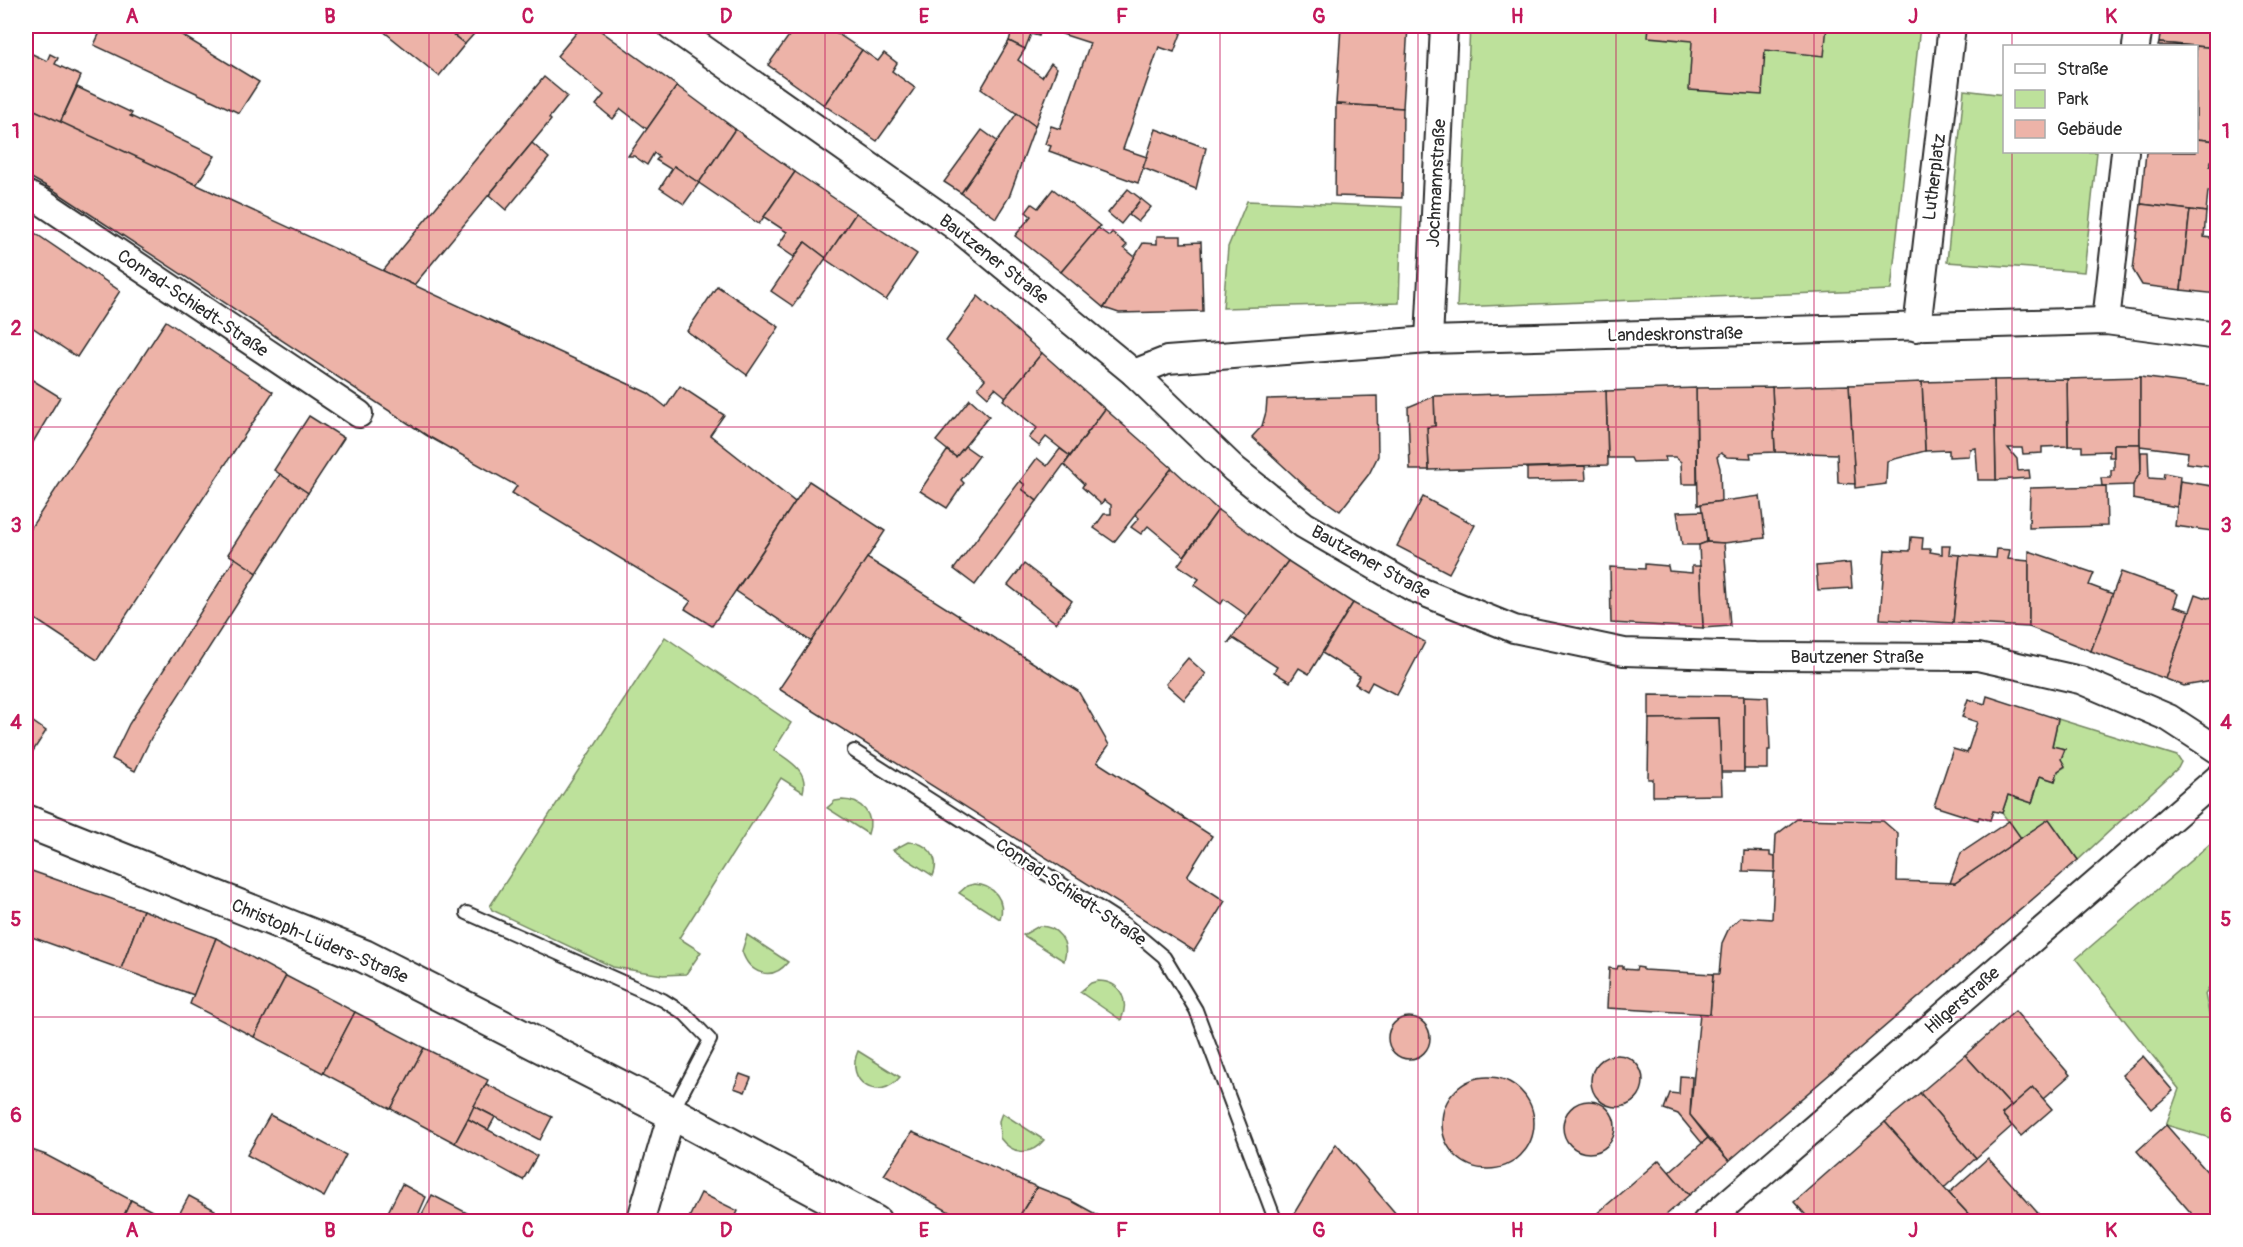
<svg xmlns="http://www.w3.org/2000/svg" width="2243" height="1247" font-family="Pangolin,sans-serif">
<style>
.green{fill:#bde19b;stroke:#748663;stroke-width:1.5}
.building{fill:#edb3a8;stroke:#2b2b2b;stroke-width:1.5}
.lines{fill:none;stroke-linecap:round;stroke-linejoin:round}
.service-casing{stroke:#2b2b2b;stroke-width:16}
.minor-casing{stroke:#2b2b2b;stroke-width:30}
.tertiary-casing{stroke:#2b2b2b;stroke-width:36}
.service{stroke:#fff;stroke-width:12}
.minor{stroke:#fff;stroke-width:26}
.tertiary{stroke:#fff;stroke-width:32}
.grid{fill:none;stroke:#c2185b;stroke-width:1.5;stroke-opacity:0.55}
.labels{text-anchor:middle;stroke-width:5;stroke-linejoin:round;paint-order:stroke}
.street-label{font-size:18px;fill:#2b2b2b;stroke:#fff}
.neatline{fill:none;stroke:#c2185b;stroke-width:2}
.grid-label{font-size:20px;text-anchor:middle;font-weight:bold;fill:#c2185b}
</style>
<rect width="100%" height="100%" fill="#fff"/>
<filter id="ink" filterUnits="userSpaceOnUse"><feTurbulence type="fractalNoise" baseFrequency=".0167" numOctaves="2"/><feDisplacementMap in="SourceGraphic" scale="12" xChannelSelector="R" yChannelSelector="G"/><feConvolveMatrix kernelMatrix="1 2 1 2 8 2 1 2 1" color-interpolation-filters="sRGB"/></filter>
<g filter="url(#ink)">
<!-- green -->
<g class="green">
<polygon points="1470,26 1920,26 1891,290 1457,307"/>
<polygon points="1964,90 2004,95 2004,152 2097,152 2084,272 1947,262"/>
<polygon points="1247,201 1402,207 1399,303 1223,308 1228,247"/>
<path d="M665 637 791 723 774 750C789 761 809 770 803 792L781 778 679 938 701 952 686 974 663 975 613 967 492 910 490 906Z"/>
<polygon points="2058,719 2177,756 2181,762 2178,768 2078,860 2049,819 2021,838 2002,813 2008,795 2032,803 2040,776 2055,781 2058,771 2065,767 2061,759 2065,749 2052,746"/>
<path d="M842 800C862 800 875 815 868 834L827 808 835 801Z"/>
<polygon points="2217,838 2217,974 2205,994 2215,1043 2217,1044 2217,1140 2166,1125 2179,1089 2076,959"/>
<path d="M908 842C927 842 941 857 933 876L893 850Z"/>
<path d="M974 884C994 885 1006 900 1000 919L959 893 967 886Z"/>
<path d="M1039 926C1058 926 1070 942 1064 961L1023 935Z"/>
<path d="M747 935 788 962C772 982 749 974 742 951Z"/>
<path d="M1098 981C1120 981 1130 1000 1121 1020L1080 992 1091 983Z"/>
<path d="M858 1051 900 1077C878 1104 844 1081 858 1051Z"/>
<path d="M1002 1113 1044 1140C1030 1157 1012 1154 1000 1138L999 1121Z"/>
</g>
<!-- building -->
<g class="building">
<polygon points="103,26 167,26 259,82 239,113 94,45"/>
<polygon points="377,26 448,26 446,29 465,44 439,76"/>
<polygon points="448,26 481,26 465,44 446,29"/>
<polygon points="582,26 594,26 677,86 647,129 621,109 613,119 596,105 604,95 557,56"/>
<polygon points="796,26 826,26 862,50 824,105 768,65"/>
<polygon points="1013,26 1042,26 1039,36 1031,34 1025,49 1009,41"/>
<polygon points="1065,26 1166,26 1182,31 1174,52 1159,47 1123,149 1147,157 1138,183 1049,151 1051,146 1045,144 1051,126 1060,129 1090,43 1062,34"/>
<polygon points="1341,26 1408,26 1403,108 1336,104"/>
<polygon points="1649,26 1827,26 1824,56 1765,50 1762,95 1689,90 1692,41 1648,37"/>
<polygon points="2161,26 2218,26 2218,48 2159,43"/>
<polygon points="1009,41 1025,49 1018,60 1042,77 1051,63 1057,68 1035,126 981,89"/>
<polygon points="2159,43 2218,48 2218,141 2196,139 2196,46 2158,46"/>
<polygon points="862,50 878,61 884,53 897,63 892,71 915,88 877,141 824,105"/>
<polygon points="26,51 47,61 50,54 58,58 55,64 81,76 60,123 26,106"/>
<polygon points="544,77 567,96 549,118 551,120 414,285 383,271"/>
<polygon points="677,86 735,129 699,183 674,166 672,170 656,160 659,157 654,153 647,165 634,156 628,156"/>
<polygon points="77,87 132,113 130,116 215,156 196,185 60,123"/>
<polygon points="1336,104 1403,108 1402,198 1335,196"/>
<polygon points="26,106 648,393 666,407 680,386 724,415 710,435 795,502 712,626 685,609 691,601 512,493 517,486 426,435 55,191 26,175"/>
<polygon points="1017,113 1035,126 1009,197 996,218 961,193"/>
<polygon points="735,129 795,172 759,224 699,183"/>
<polygon points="1156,129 1206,148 1196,189 1143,168"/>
<polygon points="982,130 997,141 961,193 944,182"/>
<polygon points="2196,139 2218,141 2218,160 2216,158 2211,161 2210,166 2218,167 2216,192 2208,191 2206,212 2141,204 2146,152 2196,152"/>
<polygon points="532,143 549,158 506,210 489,195"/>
<polygon points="674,166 699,183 684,204 660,188"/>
<polygon points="795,172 856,213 826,258 805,242 794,257 778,246 787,232 764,217"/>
<polygon points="1053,189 1100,226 1061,272 1015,236 1031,216 1026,212 1032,204 1038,208"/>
<polygon points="1128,189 1141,199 1121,224 1108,213"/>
<polygon points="1141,199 1151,207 1138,222 1129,215"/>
<polygon points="2141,204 2190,210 2181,290 2142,285 2133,270"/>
<polygon points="2190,210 2206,212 2204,237 2218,239 2218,294 2181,290"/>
<polygon points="856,213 917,254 886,300 825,259"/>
<polygon points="26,227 120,291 77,357 26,323"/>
<polygon points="1098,228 1109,236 1112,232 1127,245 1124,248 1135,257 1104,308 1061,272"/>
<polygon points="1157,236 1181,236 1181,243 1201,242 1203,311 1119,313 1104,308 1143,243 1157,244"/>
<polygon points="805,242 826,258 793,306 771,291"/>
<polygon points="717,286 779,327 747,375 687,331"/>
<polygon points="978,296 1042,353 1006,397 995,388 988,397 978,388 985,379 946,341"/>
<polygon points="166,321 273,392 97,660 26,613 26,535"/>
<polygon points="1042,353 1105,409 1070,456 1046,437 1039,446 1029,438 1037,428 1003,400"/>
<polygon points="26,376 60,397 26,454"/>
<polygon points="2140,377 2140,444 2114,444 2114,457 2109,457 2109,451 2082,452 2082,446 2068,446 2067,379"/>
<polygon points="2140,377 2218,387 2218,467 2187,463 2188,452 2140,446"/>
<polygon points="2067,379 2068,446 2042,447 2042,453 2023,454 2022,448 2008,448 2017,459 2018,471 2029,470 2030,478 1996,480 1994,380"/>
<polygon points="1994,380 1996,480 1978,480 1976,448 1970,449 1969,456 1949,457 1949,450 1925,451 1922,382"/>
<polygon points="1922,382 1925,451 1887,461 1886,484 1855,488 1849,385"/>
<polygon points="1849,385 1855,484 1838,483 1837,454 1775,452 1772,387"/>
<polygon points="1772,387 1775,452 1750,453 1751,458 1727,457 1721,453 1717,457 1720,468 1721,501 1698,505 1696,388"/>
<polygon points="1696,388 1697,484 1682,484 1681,462 1675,457 1665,457 1666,461 1633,462 1631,458 1608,458 1606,391"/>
<polygon points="1606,391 1608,465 1429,470 1427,427 1435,426 1434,396"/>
<polygon points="1377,396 1378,456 1369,474 1340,511 1307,488 1252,437 1262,426 1266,412 1267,399"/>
<polygon points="1434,396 1435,426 1427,427 1429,470 1410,470 1408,407"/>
<polygon points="970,399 989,416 956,457 936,441"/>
<polygon points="1105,409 1172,468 1114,542 1094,528 1104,514 1111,514 1111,505 1104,500 1101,504 1082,487 1084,484 1064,465"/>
<polygon points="309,416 344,438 308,493 274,470"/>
<polygon points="2114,444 2140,444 2141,471 2133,485 2102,486 2101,478 2111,478 2111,470 2114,470"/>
<polygon points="965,446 979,456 961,480 964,483 947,508 920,491 947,451 956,457"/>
<polygon points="1060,449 1070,456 1037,501 1022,489 1025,485 1020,481 1037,458 1047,466"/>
<polygon points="2141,452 2148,452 2149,478 2163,479 2164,473 2180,476 2177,507 2133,499 2133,485 2141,471"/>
<polygon points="1585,466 1586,480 1527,481 1527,468"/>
<polygon points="1172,468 1218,510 1184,556 1148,526 1141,534 1131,527 1139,518 1135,514"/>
<polygon points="280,474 308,493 257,573 228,554"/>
<polygon points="809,481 885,531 812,642 736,591"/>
<polygon points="1020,481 1025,485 1022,489 1037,501 975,585 954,569"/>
<polygon points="2180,481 2218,487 2212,531 2175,526"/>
<polygon points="2106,486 2107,526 2029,528 2030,488"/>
<polygon points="1760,496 1765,538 1724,543 1707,542 1701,504"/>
<polygon points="1423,497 1475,525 1449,573 1397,546"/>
<polygon points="1218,510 1288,561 1248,616 1224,599 1221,604 1194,585 1199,579 1178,565"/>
<polygon points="2218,510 2218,536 2214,536"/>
<polygon points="1703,511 1707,542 1699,545 1682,545 1677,512"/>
<polygon points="1911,537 1923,538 1922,549 1931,549 1930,552 1942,554 1942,546 1950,546 1949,554 1960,555 1953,623 1880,619 1885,550 1910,551"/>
<polygon points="1707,542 1724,543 1730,626 1703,628 1699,545"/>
<polygon points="1997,549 2010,550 2008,559 2029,561 2029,627 1953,623 1960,555 1996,558"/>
<polygon points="2029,551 2094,573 2089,585 2113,594 2091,651 2029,627"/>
<polygon points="235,558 257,573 151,738 135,771 112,759 129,724"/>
<polygon points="867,558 1078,691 1109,745 1097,762 1212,836 1187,876 1225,901 1194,951 779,689"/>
<polygon points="1288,561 1353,603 1309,674 1299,668 1290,682 1274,672 1277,667 1234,639 1228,643"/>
<polygon points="1850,563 1852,588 1818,590 1816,566"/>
<polygon points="1024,564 1072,601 1056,623 1008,585"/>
<polygon points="1645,564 1668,566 1669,571 1692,573 1692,566 1700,566 1703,628 1611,623 1610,567 1645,569"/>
<polygon points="2121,572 2174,591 2178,594 2174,606 2190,611 2166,679 2091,651"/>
<polygon points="2196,594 2207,598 2218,596 2218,680 2184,686 2166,679"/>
<polygon points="1353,603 1425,642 1397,695 1372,682 1367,691 1355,684 1360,676 1322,653"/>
<polygon points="1188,658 1206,674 1184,700 1166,684"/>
<polygon points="1649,695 1744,696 1744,772 1721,772 1719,718 1649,719"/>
<polygon points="1744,696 1768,697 1770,750 1768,750 1768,769 1744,769"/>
<polygon points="1987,696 2058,719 2052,746 2065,749 2061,759 2065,766 2058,771 2055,781 2040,776 2032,803 2008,795 2002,813 1993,811 1990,820 1979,817 1978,820 1934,806 1953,749 1967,753 1977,722 1962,717 1968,699 1985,704"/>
<polygon points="26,717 46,731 26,762"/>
<polygon points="1719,718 1722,795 1653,796 1653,779 1648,779 1649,719"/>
<polygon points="1797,819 1883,821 1898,834 1897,881 1955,883 2049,819 2078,860 1729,1161 1690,1115 1700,1013 1710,1014 1713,974 1719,974 1722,943 1729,928 1741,917 1772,919 1776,835"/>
<polygon points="2009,821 2021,838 1955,883 1950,883 1961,853"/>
<polygon points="1744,851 1770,852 1770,856 1775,857 1775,872 1743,871"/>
<polygon points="26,869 143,910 121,969 26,935"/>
<polygon points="143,910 216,938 194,995 121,969"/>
<polygon points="216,938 286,976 254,1037 190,1004"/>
<polygon points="1618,966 1623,966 1623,969 1636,970 1637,967 1643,968 1643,970 1713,974 1710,1014 1607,1008 1609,968 1617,969"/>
<polygon points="286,976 355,1012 323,1073 254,1037"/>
<polygon points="2015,1011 2070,1075 2043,1099 2033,1087 2011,1106 1965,1055"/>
<polygon points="355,1012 424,1048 391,1109 323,1073"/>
<circle cx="1409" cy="1038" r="21"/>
<polygon points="424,1048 488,1080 455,1143 391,1109"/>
<polygon points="1965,1055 2011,1106 2002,1114 2012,1126 1976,1158 1920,1093"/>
<circle cx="1617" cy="1081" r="26"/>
<polygon points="2143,1056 2173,1091 2152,1109 2122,1075"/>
<polygon points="740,1074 751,1078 745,1092 734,1088"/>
<polygon points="1680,1076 1692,1077 1690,1115 1708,1138 1702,1143 1678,1114 1664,1109 1670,1093 1679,1094"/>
<circle cx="1488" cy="1123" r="46"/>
<polygon points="486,1084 552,1117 540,1140 474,1106"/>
<polygon points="2033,1087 2052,1109 2021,1136 2002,1114"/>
<polygon points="1920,1093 1976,1158 1944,1188 1885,1122"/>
<circle cx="1589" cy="1127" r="26"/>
<polygon points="474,1106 495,1117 488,1130 468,1119"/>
<polygon points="270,1115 346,1155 324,1197 247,1155"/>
<polygon points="468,1119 537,1156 523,1180 455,1143"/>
<polygon points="1885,1122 1944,1188 1976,1222 1812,1222 1794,1202"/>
<polygon points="2166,1125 2218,1184 2218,1222 2199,1222 2137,1151"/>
<polygon points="912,1132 1037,1187 1016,1222 967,1222 884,1175"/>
<polygon points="1708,1138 1729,1161 1689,1195 1669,1172"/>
<polygon points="1336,1144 1403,1222 1295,1222 1293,1215"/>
<polygon points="26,1148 46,1155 131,1200 121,1222 48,1222 26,1210"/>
<polygon points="1988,1158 2046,1222 1976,1222 1949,1193"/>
<polygon points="1659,1160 1689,1195 1658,1222 1599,1222 1594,1216"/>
<polygon points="402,1184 426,1197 415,1222 383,1222"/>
<polygon points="1037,1187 1070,1200 1110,1222 1016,1222"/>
<polygon points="701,1193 738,1211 733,1222 687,1222"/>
<polygon points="432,1195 479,1219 478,1222 418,1222"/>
<polygon points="189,1196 215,1210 209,1222 175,1222"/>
<polygon points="131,1200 173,1222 121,1222"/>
<polygon points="1594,1216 1599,1222 1587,1222"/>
</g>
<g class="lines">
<defs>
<g id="service">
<polyline points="854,751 1126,925 1164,957 1196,1010 1276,1222"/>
<polyline points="467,913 663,1000 685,1014 710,1040 672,1112"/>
</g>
<g id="minor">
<polyline points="671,26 959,229 1134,373 1234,469 1304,525 1413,588 1514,629 1624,652 1755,656 1978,657 2080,680 2169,718 2218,750"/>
<polyline points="2136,46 2139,26"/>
<polyline points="26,194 44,203 359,414"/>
<polyline points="2106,321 2125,152"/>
<polyline points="1917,328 1952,26"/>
<polyline points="1429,340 1444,26"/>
<polyline points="1134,373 1167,360 1429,340 2106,321 2218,336"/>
<polyline points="640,1222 672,1113"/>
<polyline points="1706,1222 2218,778"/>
</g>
<polyline id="tertiary" points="26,821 364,956 672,1113 875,1222"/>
</defs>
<!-- service casing -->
<use href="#service" class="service-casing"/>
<!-- minor casing -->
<use href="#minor" class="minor-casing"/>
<!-- tertiary casing -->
<use href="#tertiary" class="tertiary-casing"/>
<!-- service -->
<use href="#service" class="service"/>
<!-- minor -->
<use href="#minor" class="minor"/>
<!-- tertiary -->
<use href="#tertiary" class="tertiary"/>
</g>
</g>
<!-- grid -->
<path class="grid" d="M231 26V1222M429 26V1222M627 26V1222M825 26V1222M1023 26V1222M1220 26V1222M1418 26V1222M1616 26V1222M1814 26V1222M2012 26V46M2012 152V1222M26 230H2218M26 427H2218M26 624H2218M26 820H2218M26 1017H2218"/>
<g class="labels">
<!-- street labels -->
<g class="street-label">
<text transform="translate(1934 177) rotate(-83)" y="6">Lutherplatz</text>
<text transform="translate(1436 183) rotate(-87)" y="6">Jochmannstraße</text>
<text transform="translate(994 259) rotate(38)" y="6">Bautzener Straße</text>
<text transform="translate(193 303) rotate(34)" y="6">Conrad-Schiedt-Straße</text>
<text transform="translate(1675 334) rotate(-1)" y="6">Landeskronstraße</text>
<text transform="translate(1371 562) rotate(29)" y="6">Bautzener Straße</text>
<text x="1857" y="663">Bautzener Straße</text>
<text transform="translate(1071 892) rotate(34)" y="6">Conrad-Schiedt-Straße</text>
<text transform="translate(320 941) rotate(23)" y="6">Christoph-Lüders-Straße</text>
<text transform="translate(1962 1000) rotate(-41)" y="6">Hilgerstraße</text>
</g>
</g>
<!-- margin -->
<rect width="2243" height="1247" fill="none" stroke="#fff" stroke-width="66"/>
<!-- legend -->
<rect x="2003" y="45" width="195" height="108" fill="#ffffff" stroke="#aaaaaa" stroke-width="1.5"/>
<rect x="2015" y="64" width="30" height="9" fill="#ffffff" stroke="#aaaaaa" stroke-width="1.5"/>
<text x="2057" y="75" font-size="18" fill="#2b2b2b">Straße</text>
<rect x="2015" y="90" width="30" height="18" fill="#bde19b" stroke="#aaaaaa" stroke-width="1.5"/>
<text x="2057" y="105" font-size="18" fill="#2b2b2b">Park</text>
<rect x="2015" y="120" width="30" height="18" fill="#edb3a8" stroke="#aaaaaa" stroke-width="1.5"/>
<text x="2057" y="135" font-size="18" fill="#2b2b2b">Gebäude</text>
<rect x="33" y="33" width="2177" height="1181" class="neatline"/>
<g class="grid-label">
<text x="132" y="23">A</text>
<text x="330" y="23">B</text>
<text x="528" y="23">C</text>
<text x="726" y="23">D</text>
<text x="924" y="23">E</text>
<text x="1122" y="23">F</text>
<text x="1319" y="23">G</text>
<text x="1517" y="23">H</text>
<text x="1715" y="23">I</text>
<text x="1913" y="23">J</text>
<text x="2111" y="23">K</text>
<text x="16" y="138">1</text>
<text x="2226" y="138">1</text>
<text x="16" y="335">2</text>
<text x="2226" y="335">2</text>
<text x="16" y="532">3</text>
<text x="2226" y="532">3</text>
<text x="16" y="729">4</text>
<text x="2226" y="729">4</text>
<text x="16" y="926">5</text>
<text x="2226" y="926">5</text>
<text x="16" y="1122">6</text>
<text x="2226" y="1122">6</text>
<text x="132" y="1237">A</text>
<text x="330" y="1237">B</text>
<text x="528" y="1237">C</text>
<text x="726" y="1237">D</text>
<text x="924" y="1237">E</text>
<text x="1122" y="1237">F</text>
<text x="1319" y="1237">G</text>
<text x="1517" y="1237">H</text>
<text x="1715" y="1237">I</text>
<text x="1913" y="1237">J</text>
<text x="2111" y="1237">K</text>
</g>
</svg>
